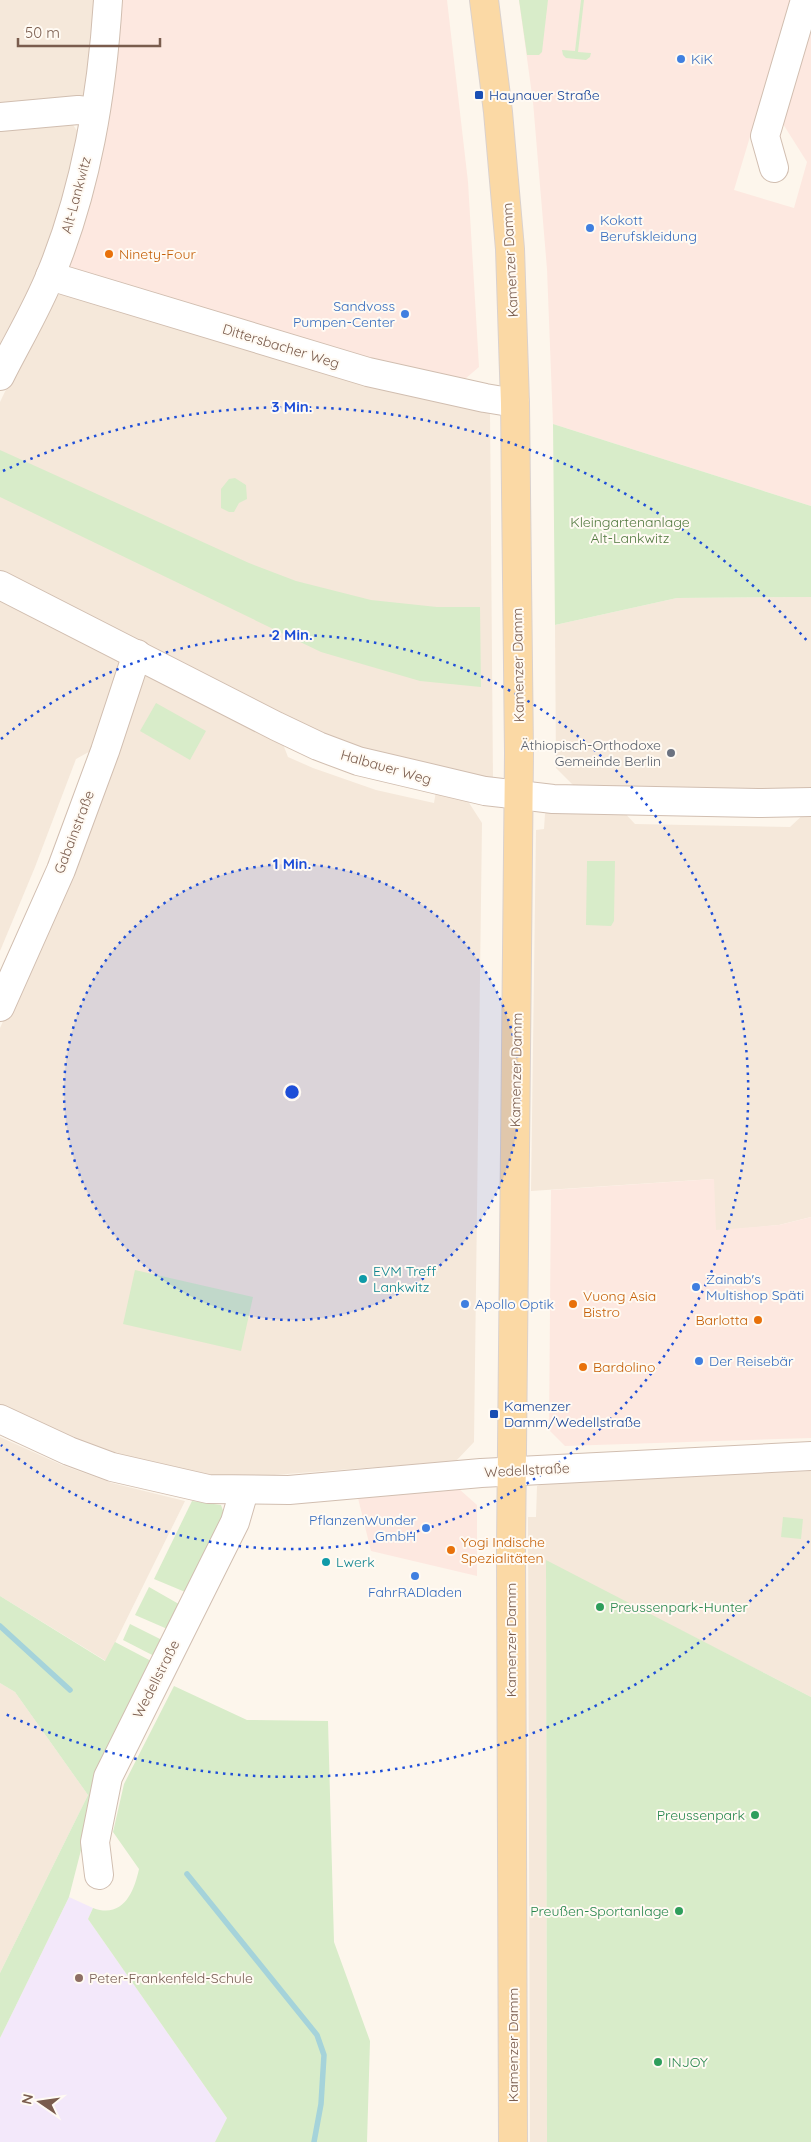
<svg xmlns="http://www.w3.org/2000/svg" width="811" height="2142" font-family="Quicksand,sans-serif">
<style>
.residential{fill:#f5e8da}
.commercial{fill:#fde8e0}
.education{fill:#f3e8fa}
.green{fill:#d8ecc9}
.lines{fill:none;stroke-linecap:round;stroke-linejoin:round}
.stream{stroke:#a5d3da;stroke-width:5.5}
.minor-casing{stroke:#d1beb0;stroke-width:30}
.major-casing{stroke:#dad1cd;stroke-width:30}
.minor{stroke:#fff;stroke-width:28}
.major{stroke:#fbd9a5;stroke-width:28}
.ring{fill:none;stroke:#1d4ed8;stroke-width:2.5;stroke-dasharray:2.5 5}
.shop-dot{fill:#3f7fe0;stroke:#fffaf3;stroke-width:2}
.transit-dot{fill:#1a4fb4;stroke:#fffaf3;stroke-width:2}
.food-dot{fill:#e8710a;stroke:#fffaf3;stroke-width:2}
.worship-dot{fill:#6b7280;stroke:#fffaf3;stroke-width:2}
.culture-dot{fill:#0f9aa8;stroke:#fffaf3;stroke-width:2}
.leisure-dot{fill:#2e9e5b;stroke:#fffaf3;stroke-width:2}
.education-dot{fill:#8d6e63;stroke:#fffaf3;stroke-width:2}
.labels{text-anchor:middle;stroke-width:4;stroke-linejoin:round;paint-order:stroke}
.shop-label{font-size:14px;fill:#366cbe;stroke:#fffaf3;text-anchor:start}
.transit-label{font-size:14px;fill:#164399;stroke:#fffaf3;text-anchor:start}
.street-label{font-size:14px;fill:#7a5c4d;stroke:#fffaf3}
.food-label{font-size:14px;fill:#c56008;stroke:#fffaf3;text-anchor:start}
.park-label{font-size:14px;fill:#537a41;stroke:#fffaf3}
.worship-label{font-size:14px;fill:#5b616d;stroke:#fffaf3;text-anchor:end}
.culture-label{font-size:14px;fill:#0d838f;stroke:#fffaf3;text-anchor:start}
.leisure-label{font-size:14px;fill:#27864d;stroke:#fffaf3;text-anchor:start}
.education-label{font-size:14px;fill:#785e54;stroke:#fffaf3;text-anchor:start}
.centre{fill:#1d4ed8;stroke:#fffaf3;stroke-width:2.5}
.ring-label{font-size:15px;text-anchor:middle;font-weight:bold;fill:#1d4ed8;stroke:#fffaf3;stroke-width:4;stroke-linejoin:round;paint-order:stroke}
</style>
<rect width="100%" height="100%" fill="#fdf6ec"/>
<!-- residential -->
<g class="residential">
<polygon points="0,0 96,0 87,91 82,97 0,109"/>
<polygon points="71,122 80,135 63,215 0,356 0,125"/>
<polygon points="69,291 490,411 493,781 360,753 0,576 0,402 50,298"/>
<polygon points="0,595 121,660 96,748 76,759 35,867 0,951"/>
<polygon points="811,597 811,793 737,793 573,785 556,768 555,625 677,598"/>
<polygon points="144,673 281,739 288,757 313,768 376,790 434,803 436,791 464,795 482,823 474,1442 456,1461 261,1476 202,1479 151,1469 0,1411 0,1028 30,963"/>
<polygon points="548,810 622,810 635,824 790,827 806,812 811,811 811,1217 779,1225 715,1231 713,1179 531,1191 536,830 544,829 545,814"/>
<polygon points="0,1437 62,1465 112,1483 185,1501 106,1661 0,1596"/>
<polygon points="811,1471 811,1697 546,1561 547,2142 530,2142 528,1517 536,1517 537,1486 547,1482"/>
<polygon points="0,1683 15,1692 88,1795 0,1973"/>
</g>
<!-- commercial -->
<g class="commercial">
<polygon points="116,0 447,0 468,182 479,367 465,379 366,363 69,269 67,264"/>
<polygon points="519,0 791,0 734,190 794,208 807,162 783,124 811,31 811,506 553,424 547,269 533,102"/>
<polygon points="714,1179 716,1230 779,1225 811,1217 811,1438 565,1446 549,1430 551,1190"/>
<polygon points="459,1489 477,1505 477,1576 371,1551 358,1498"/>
</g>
<!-- education -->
<polygon class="education" points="69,1897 93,1908 88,1919 227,2118 215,2142 0,2142 0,2038"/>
<!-- green -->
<g class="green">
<polygon points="519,0 548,0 542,52 539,55 527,55"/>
<polygon points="581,0 584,0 578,52 591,53 590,57 586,60 566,58 563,55 562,50 575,51"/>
<polygon points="553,424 811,506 811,597 677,598 555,625"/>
<polygon points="0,450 249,563 296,581 371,600 437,607 480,607 481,687 420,681 321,652 0,497"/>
<polygon points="235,478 246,485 247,499 239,503 234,512 229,512 221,508 221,489 229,479"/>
<polygon points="156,703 206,731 190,760 140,731"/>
<polygon points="587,861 615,861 614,921 611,926 586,925"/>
<polygon points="135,1270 253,1297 241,1351 123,1324"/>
<polygon points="192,1501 221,1505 226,1519 190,1594 154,1579"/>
<polygon points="783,1517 803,1519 801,1539 781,1537"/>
<polygon points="546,1560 811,1697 811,2142 547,2142"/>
<polygon points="149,1587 184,1607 172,1631 135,1615"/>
<polygon points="0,1596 105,1661 115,1642 155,1663 101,1772 69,1897 0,2038 0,1973 88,1795 15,1692 0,1683"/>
<polygon points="130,1624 166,1642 158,1658 123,1640"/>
<path d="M174 1686 247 1720 328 1721 334 1942 370 2041 367 2142H215L227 2118 88 1919 93 1908C123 1919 134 1892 139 1869L113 1832 124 1784Z"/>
</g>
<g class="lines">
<!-- stream -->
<g class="stream">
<polyline points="0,1626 70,1690"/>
<polyline points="187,1874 317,2035 324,2055 321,2104 314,2142"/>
</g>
<defs>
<g id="minor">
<polyline points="0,117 78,110 95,112"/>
<polyline points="774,168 765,136 805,0"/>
<polyline points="50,276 368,372 485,398 515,403"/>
<path d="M0 376C17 342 37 309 51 274 87 187 102 94 108 0"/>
<polyline points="0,585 276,726 318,746 358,761 485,791 553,799 758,803 811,802"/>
<polyline points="0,1007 61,870 105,751 137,654"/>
<polyline points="0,1419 69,1451 112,1467 208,1489 289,1490 481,1473 811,1456"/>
<polyline points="99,1875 95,1842 108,1777 235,1522 244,1491"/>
</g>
<polyline id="major" points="484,0 498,112 510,249 515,403 519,753 511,1548 513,2142"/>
</defs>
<!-- minor casing -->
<use href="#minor" class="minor-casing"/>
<!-- major casing -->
<use href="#major" class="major-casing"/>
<!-- minor -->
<use href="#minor" class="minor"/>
<!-- major -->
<use href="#major" class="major"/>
</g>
<!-- distance rings -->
<circle cx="292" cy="1092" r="228" fill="#1d4ed8" fill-opacity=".12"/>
<g class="ring">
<circle cx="292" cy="1092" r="228"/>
<path d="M1 739A457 457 0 1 1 1 1445"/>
<path d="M809 1541A685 685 0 0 1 3 1713M3 471A685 685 0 0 1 809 643"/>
</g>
<!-- markers -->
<g class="shop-dot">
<circle cx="681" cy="59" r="5"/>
<circle cx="590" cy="228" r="5"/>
<circle cx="405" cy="314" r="5"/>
<circle cx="696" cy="1287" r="5"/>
<circle cx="465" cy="1304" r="5"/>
<circle cx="699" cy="1361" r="5"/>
<circle cx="426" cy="1528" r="5"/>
<circle cx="415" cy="1576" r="5"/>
</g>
<g class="transit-dot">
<rect x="474" y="90" width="10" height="10" rx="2.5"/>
<rect x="489" y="1409" width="10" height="10" rx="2.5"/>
</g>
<g class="food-dot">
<circle cx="109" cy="254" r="5"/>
<circle cx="573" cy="1304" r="5"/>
<circle cx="758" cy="1320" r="5"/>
<circle cx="583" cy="1367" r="5"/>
<circle cx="451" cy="1550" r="5"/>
</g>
<circle class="worship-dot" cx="671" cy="753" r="5"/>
<g class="culture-dot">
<circle cx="363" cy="1279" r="5"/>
<circle cx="326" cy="1562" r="5"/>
</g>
<g class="leisure-dot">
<circle cx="600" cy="1607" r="5"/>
<circle cx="755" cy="1815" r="5"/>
<circle cx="679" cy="1911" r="5"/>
<circle cx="658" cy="2062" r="5"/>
</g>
<circle class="education-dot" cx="79" cy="1978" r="5"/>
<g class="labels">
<!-- shop labels -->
<g class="shop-label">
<text x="691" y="64">KiK</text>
<text x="600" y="225">Kokott<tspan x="600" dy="16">Berufskleidung</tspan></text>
<text x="395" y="311" text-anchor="end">Sandvoss<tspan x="395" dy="16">Pumpen-Center</tspan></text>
<text x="706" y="1284">Zainab's<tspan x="706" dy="16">Multishop Späti</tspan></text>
<text x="475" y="1309">Apollo Optik</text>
<text x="709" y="1366">Der Reisebär</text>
<text x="416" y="1525" text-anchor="end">PflanzenWunder<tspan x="416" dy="16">GmbH</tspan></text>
<text x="415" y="1597" text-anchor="middle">FahrRADladen</text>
</g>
<!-- transit labels -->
<g class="transit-label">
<text x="489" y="100">Haynauer Straße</text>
<text x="504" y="1411">Kamenzer<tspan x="504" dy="16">Damm/Wedellstraße</tspan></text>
</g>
<!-- street labels -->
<g class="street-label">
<text transform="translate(76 195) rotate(-75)" y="5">Alt-Lankwitz</text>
<text transform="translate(510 260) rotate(-93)" y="5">Kamenzer Damm</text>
<text transform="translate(281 346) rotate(17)" y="5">Dittersbacher Weg</text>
<text transform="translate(518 665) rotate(-91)" y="5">Kamenzer Damm</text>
<text transform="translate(386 767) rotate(16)" y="5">Halbauer Weg</text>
<text transform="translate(74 832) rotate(-69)" y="5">Gabainstraße</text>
<text transform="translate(516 1070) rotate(-89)" y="5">Kamenzer Damm</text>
<text transform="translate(527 1470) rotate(-3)" y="5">Wedellstraße</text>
<text transform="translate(511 1640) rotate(-90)" y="5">Kamenzer Damm</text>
<text transform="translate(156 1679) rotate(-63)" y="5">Wedellstraße</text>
<text transform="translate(513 2045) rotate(-90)" y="5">Kamenzer Damm</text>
</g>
<!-- food labels -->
<g class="food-label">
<text x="119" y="259">Ninety-Four</text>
<text x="583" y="1301">Vuong Asia<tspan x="583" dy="16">Bistro</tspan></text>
<text x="748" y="1325" text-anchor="end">Barlotta</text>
<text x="593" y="1372">Bardolino</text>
<text x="461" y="1547">Yogi Indische<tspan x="461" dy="16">Spezialitäten</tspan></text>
</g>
<!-- park labels -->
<g class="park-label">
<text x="630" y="527">Kleingartenanlage<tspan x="630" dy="16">Alt-Lankwitz</tspan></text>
</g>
<!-- worship labels -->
<g class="worship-label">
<text x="661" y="750">Äthiopisch-Orthodoxe<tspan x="661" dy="16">Gemeinde Berlin</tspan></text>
</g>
<!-- culture labels -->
<g class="culture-label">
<text x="373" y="1276">EVM Treff<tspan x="373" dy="16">Lankwitz</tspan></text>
<text x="336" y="1567">Lwerk</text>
</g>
<!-- leisure labels -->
<g class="leisure-label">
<text x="610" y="1612">Preussenpark-Hunter</text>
<text x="745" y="1820" text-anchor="end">Preussenpark</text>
<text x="669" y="1916" text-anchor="end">Preußen-Sportanlage</text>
<text x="668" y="2067">INJOY</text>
</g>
<!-- education labels -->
<g class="education-label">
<text x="89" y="1983">Peter-Frankenfeld-Schule</text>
</g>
</g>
<circle cx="292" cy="1092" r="8" class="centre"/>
<g class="ring-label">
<text x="292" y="412">3 Min.</text>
<text x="292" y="640">2 Min.</text>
<text x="292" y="869">1 Min.</text>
</g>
<!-- north arrow -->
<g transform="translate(40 2102) rotate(283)" stroke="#fffaf3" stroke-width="4" paint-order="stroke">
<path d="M0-4L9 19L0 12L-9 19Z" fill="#7a5c4d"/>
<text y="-8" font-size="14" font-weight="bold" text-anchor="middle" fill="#7a5c4d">N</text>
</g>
<!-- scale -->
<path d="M18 38v8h142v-8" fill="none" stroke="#7a5c4d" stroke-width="2.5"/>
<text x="25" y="38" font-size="15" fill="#7a5c4d" stroke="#fffaf3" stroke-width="4" paint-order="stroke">50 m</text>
</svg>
